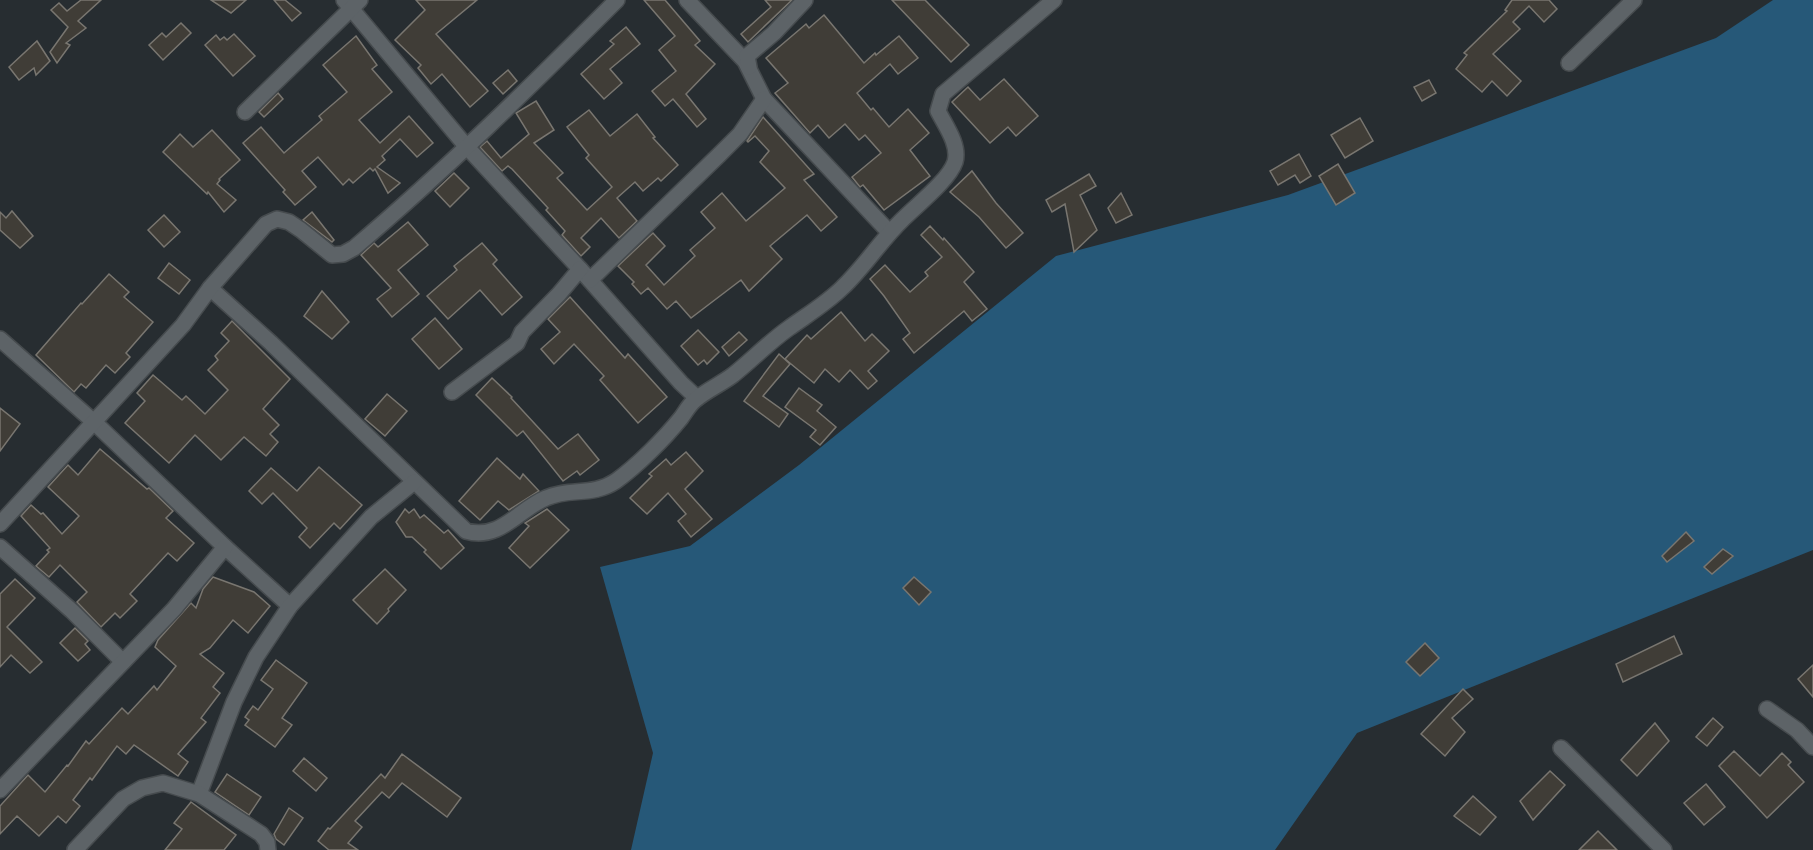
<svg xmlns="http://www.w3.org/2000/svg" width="1813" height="850" font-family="Bitter,serif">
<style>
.forest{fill:#265878}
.building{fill:#403d37;stroke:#797670;stroke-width:1.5}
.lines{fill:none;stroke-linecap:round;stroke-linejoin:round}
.minor-casing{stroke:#464b4e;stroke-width:18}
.minor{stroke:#5d6367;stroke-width:15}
</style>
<rect width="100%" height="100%" fill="#272d31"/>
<!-- forest -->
<polygon class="forest" points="1773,0 1813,0 1813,550 1357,733 1275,850 631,850 653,753 600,567 690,546 799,465 1056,256 1288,195 1716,38"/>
<!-- building -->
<g class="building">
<polygon points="81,0 101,0 78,21 86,28 66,43 70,45 57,63 50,52 68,27 51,10 59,3 67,11"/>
<polygon points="211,0 246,0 231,13"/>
<polygon points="274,0 285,0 301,13 292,21"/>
<polygon points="416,0 477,0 436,34 488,91 470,107 442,74 431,84 418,68 421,65 395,40 425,10"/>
<polygon points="644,0 665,0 700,41 695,45 715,64 686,94 706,119 697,127 673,99 665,106 652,91 676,71 659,50 675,36"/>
<polygon points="765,0 792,0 748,42 741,34 771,7"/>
<polygon points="892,0 925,0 969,45 951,62"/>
<polygon points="1512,0 1549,0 1557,9 1544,22 1529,6 1513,22 1520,29 1493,54 1521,81 1507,96 1492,81 1482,92 1456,69 1467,55 1464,53 1507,11 1505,10"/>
<polygon points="824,15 864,63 875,53 876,55 899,36 918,58 898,74 890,64 857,93 871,110 873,108 889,127 908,109 929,133 910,150 930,176 884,210 863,185 860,187 852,177 881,153 865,135 859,140 845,124 829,138 818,125 810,133 775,93 788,83 766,58 806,24 809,28"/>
<polygon points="181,23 191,33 163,60 149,45 162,33 166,37"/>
<polygon points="626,27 640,44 610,69 622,83 604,99 581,74 614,44 610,41"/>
<polygon points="234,34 255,56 233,76 205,45 216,35 220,40 224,37 227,40"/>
<polygon points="356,36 377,65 372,69 392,92 359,120 380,143 409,116 433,143 417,157 400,139 382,156 385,160 377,167 400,183 388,193 375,169 373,171 370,168 353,183 349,179 343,185 318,157 302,171 316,187 295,205 283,192 285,190 243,143 261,127 284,153 322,120 319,116 347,92 323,65"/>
<polygon points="37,41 50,61 36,75 34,68 19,80 9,67"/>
<polygon points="508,70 517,81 503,94 493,83"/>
<polygon points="1004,79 1038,116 1016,136 1008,127 990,143 952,102 968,87 980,100"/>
<polygon points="1429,80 1436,93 1422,101 1414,87"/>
<polygon points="278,93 283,99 264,117 259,112"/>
<polygon points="536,101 554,130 534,143 563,173 557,178 587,210 612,187 586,158 589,155 567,127 589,110 610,136 637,114 655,137 653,138 678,165 661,181 658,178 643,191 635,182 617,198 637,221 619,238 601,218 581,238 590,247 581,256 562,235 565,231 546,210 548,208 512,169 508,166 502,171 480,147 487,141 501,158 529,134 516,113"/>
<polygon points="763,117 814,174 804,180 837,217 821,231 807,215 770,246 782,259 749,291 741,280 691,318 676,301 667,309 648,288 641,294 632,284 634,282 618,266 653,233 665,246 646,265 664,285 695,256 690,250 715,228 701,212 722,193 746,221 785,188 760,162 769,151 755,136 748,142 747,141"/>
<polygon points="1360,118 1373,141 1345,158 1331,135"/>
<polygon points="212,130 240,160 219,179 220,180 217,184 236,200 224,212 208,192 207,194 163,152 180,134 193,147"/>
<polygon points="1299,154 1311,176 1300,183 1295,175 1278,185 1270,171"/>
<polygon points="1338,164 1355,193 1336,205 1319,176"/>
<polygon points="972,171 996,203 1023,233 1006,248 979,217 950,192"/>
<polygon points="454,173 469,188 450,207 435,191"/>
<polygon points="1089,174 1096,186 1080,195 1097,230 1074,252 1065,204 1052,212 1046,200"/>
<polygon points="1121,193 1132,215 1116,223 1108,208"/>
<polygon points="12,211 33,236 20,248 0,230 0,212 6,218"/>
<polygon points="312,212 334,240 332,242 303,220"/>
<polygon points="164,215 180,232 164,247 148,230"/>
<polygon points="408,222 428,245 398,270 419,294 392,317 377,299 391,288 361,255 374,243 378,247"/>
<polygon points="930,226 943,240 944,238 974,272 964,282 987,309 972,321 964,311 914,353 903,339 910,333 884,296 870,279 885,265 910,292 928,276 925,272 942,257 921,235"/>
<polygon points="482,243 497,260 493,264 522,297 502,315 480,290 448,319 427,296 457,270 454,266"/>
<polygon points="169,263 190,280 179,294 158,278"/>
<polygon points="109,274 129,292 124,297 153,322 126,353 130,357 115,373 106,365 86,388 81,384 74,392 36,355 81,303 82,304"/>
<polygon points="322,291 349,322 332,339 304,316"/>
<polygon points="570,297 625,358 628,354 667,397 638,423 600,380 604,376 574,344 554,364 541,349 560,332 548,319"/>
<polygon points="841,312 865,341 872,334 889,351 868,371 877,381 868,389 850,370 839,382 825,369 814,383 785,359 807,335 811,339"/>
<polygon points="435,318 462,349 439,369 412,339"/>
<polygon points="232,321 290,379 263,409 279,425 270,434 278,442 266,456 244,437 221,460 195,435 169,463 125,423 145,401 137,393 153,375 182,400 186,396 205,414 228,390 208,370 218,360 215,356 229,341 221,333"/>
<polygon points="698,330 719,352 707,364 704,360 698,365 681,346"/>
<polygon points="739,332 747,340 729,356 722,347"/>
<polygon points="779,354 790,364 763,396 788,414 779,427 744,401"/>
<polygon points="492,378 512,397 511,398 558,449 578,434 599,460 580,475 577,471 563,481 523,431 517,436 476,395"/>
<polygon points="799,388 822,405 817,411 836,427 820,445 810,437 816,430 785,407"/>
<polygon points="387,394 407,411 385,436 365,419"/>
<polygon points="0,408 20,424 0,451"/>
<polygon points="100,449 147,489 149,488 173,511 166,518 194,543 177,561 168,553 130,594 137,601 120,618 115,613 101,627 77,602 87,592 60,565 49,577 36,566 49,552 47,550 50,548 21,516 31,505 41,514 43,513 62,534 79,516 48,487 68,465 78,475"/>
<polygon points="686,452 703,471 685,489 712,519 691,537 678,521 686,514 668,493 647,514 630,498 652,476 649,474 666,459 671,465"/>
<polygon points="497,458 520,479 523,474 539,491 509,510 498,501 480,520 459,501"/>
<polygon points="319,467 362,505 340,529 334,523 310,548 299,537 307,528 273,493 262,504 249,491 271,468 297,491"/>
<polygon points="405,509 409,513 414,509 420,518 424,515 444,533 448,530 464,548 441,569 424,552 426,550 412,537 406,537 396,522"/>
<polygon points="547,509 569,530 530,568 509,548 529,526 525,523"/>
<polygon points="1686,532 1694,541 1667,562 1662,556"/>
<polygon points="1723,549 1733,556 1712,574 1704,567"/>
<polygon points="385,569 406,590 388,609 389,611 377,624 353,600"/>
<polygon points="213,577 254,592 270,606 248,633 233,620 210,648 200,654 224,673 213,687 220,693 201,718 206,722 178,754 188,762 178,776 134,745 126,754 117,746 92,780 90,778 73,800 80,806 66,823 58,816 39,836 17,816 0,834 0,806 28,775 45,792 67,765 68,766 86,741 89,744 122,708 128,714 154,686 157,690 176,666 155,647 158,640 191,603 196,608 203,589"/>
<polygon points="914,577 931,592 919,605 903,588"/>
<polygon points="15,579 35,598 7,627 42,662 30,673 11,655 0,667 0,594"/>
<polygon points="75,628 88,641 85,644 90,650 78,661 60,643"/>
<polygon points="1674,636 1682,654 1623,682 1616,664"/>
<polygon points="1425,643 1439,658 1420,676 1406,662"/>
<polygon points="276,660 307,683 282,718 292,725 275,747 245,725 249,720 245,717 253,706 258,710 273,689 261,680"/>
<polygon points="1813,665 1813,697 1798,679"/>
<polygon points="1463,689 1473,699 1452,718 1465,732 1445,756 1421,734"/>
<polygon points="1713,718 1723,727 1707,746 1696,737"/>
<polygon points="1655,723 1669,741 1637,776 1621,760"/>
<polygon points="1734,751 1760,776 1782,753 1791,762 1788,765 1804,782 1767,818 1719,766"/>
<polygon points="402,754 461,798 447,817 402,783 389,798 382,792 355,821 362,827 348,843 358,850 329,850 318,841 328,828 330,829 381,774 385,778"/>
<polygon points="304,758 327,778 316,791 293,771"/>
<polygon points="1550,771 1565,785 1533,820 1520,801"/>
<polygon points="227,774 261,797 249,815 215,792"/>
<polygon points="1706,784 1725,807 1704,825 1684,803"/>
<polygon points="1473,796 1496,817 1480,835 1454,816"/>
<polygon points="191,802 236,835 224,850 165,850 182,829 174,823"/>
<polygon points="289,808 303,818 284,845 276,839 274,834"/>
<polygon points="1598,831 1617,850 1579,850"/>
</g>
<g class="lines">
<defs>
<g id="minor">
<polyline points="344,0 466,146 580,269 681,383 697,398"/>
<polyline points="687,0 745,61 764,99 889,232"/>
<polyline points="1569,63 1634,0"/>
<polyline points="749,67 747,56 774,33 805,0"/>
<polyline points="245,112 360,0"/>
<polyline points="590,280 719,155 740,134 764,99"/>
<path d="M210 288 271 343 466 531C500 541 519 509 546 498 571 487 592 497 616 481 638 465 664 439 681 418 686 411 689 405 695 400 707 390 721 384 733 375 752 360 769 342 789 328 807 315 827 303 843 287 865 266 881 240 903 219 917 205 949 180 955 162 960 145 945 125 938 111L943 94 1054 0"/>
<polyline points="0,339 94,422 225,547 290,606"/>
<polyline points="452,392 517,343 522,332 559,294 580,269"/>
<path d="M0 524 183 325 210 288 266 224 277 219 289 222 301 230 332 255 343 254 354 248C446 170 532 85 617 0"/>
<polyline points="0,547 72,611 123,662"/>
<polyline points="1767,709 1797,730 1813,747"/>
<polyline points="1561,748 1664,850"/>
<polyline points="0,790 174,609 225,547"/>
<polyline points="199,794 234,702 256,657 290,606 371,517 414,482"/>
<polyline points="75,850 123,799 142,788 163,783 199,794 261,834 267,842 268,850"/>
</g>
</defs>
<!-- minor casing -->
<use href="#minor" class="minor-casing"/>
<!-- minor -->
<use href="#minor" class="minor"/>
</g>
</svg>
